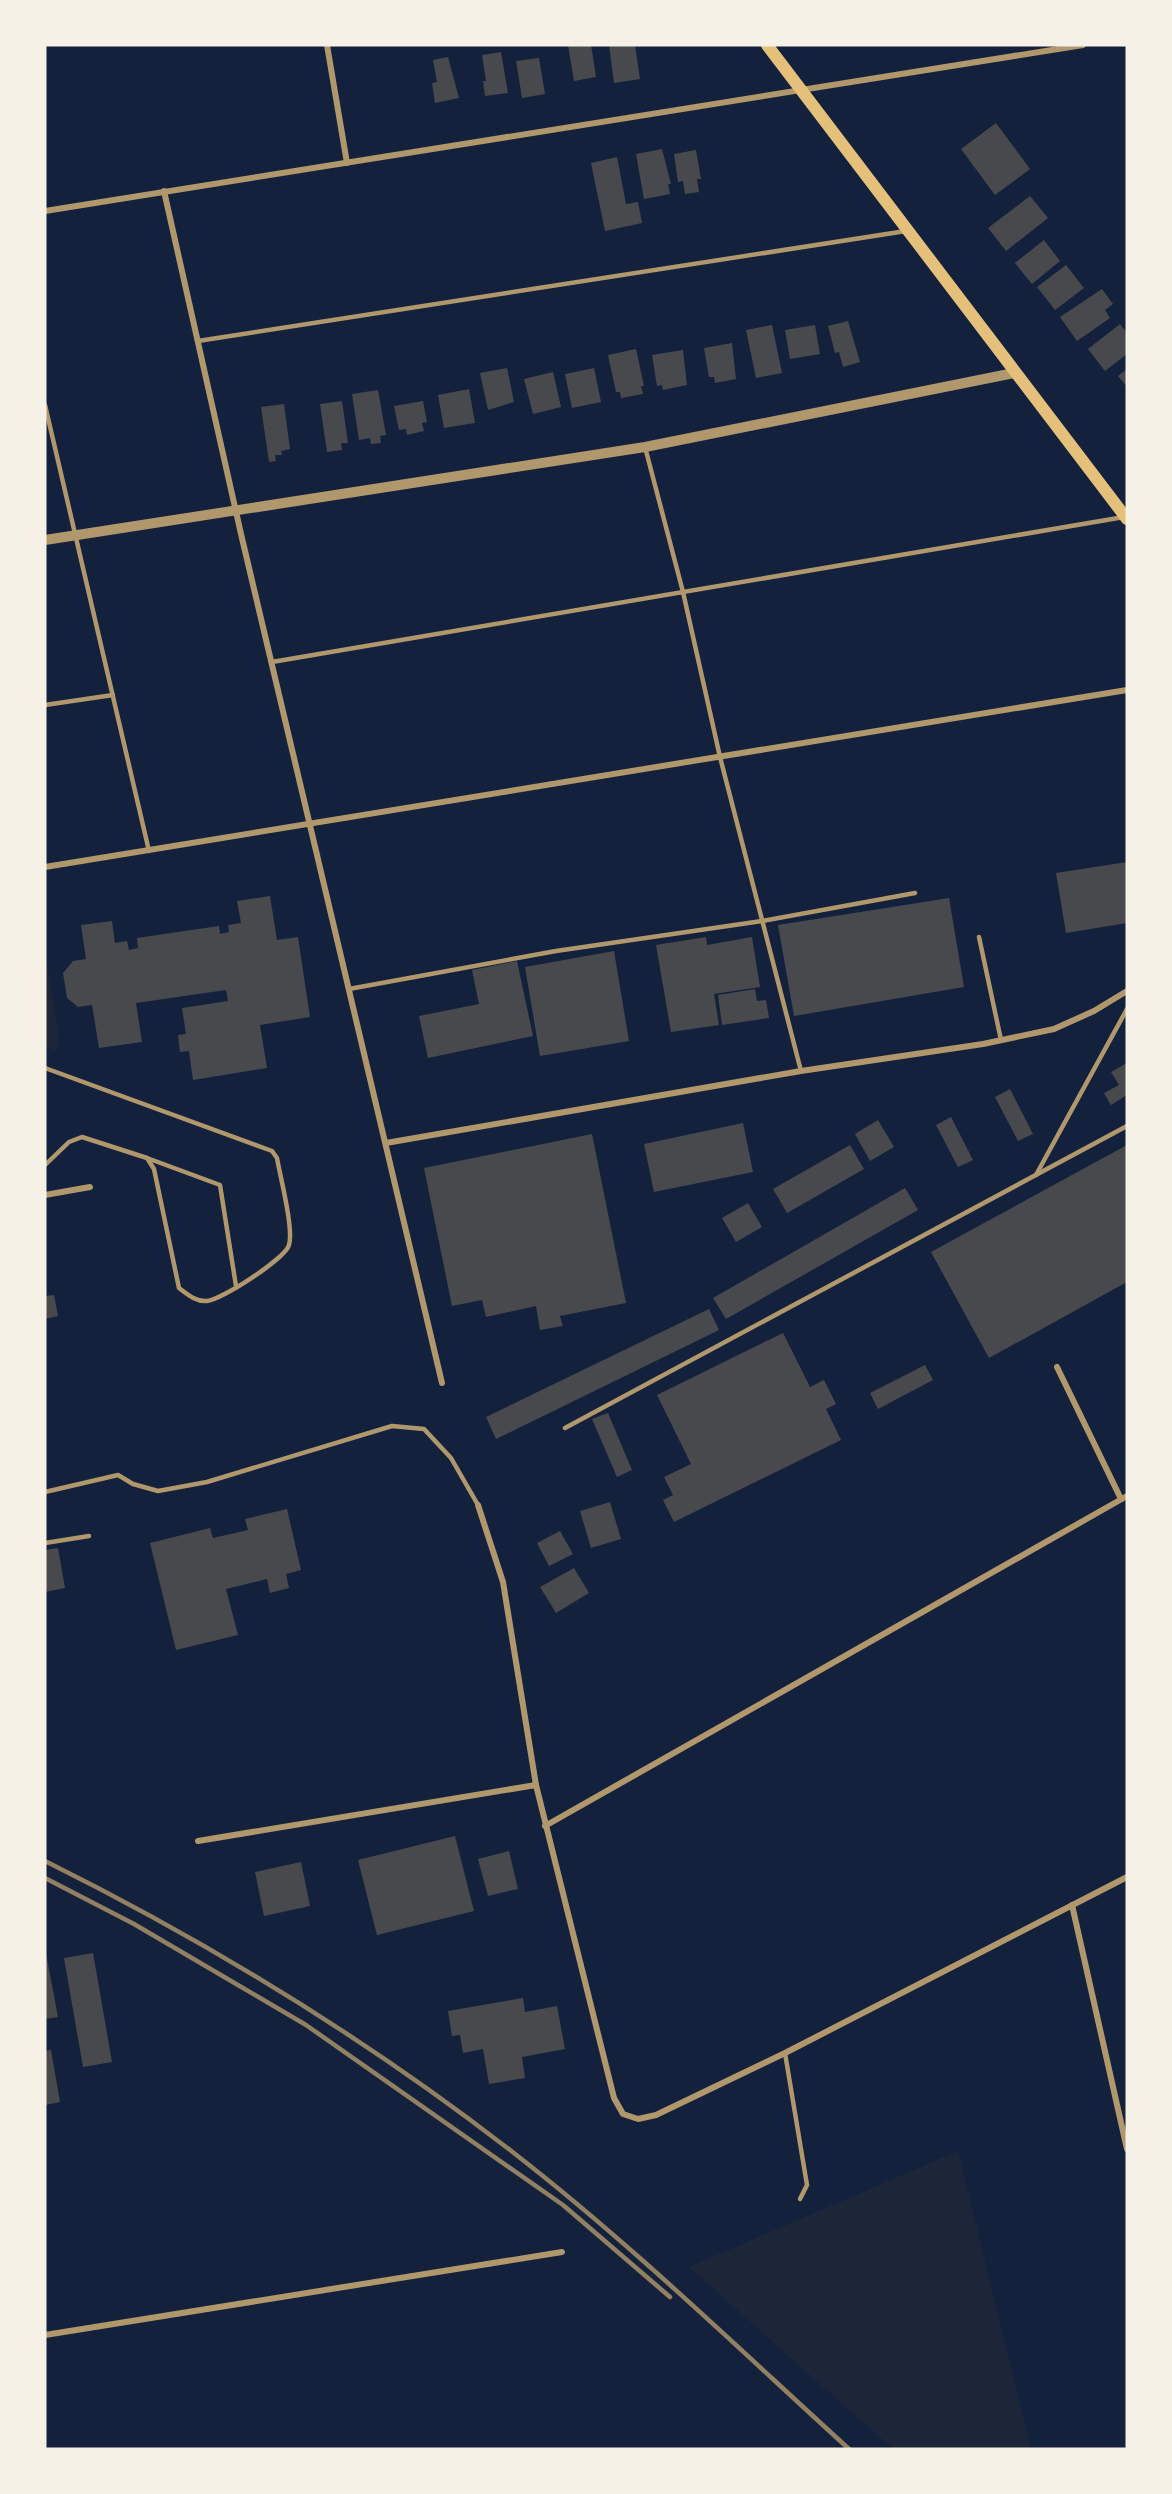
<svg xmlns="http://www.w3.org/2000/svg" width="1172" height="2494" font-family="Barlow,sans-serif">
<style>
.green{fill:#1d2539}
.building{fill:#48494c}
.lines{fill:none;stroke-linecap:round;stroke-linejoin:round}
.service{stroke:#b1986c;stroke-width:4.5}
.minor{stroke:#b1986c;stroke-width:6}
.tertiary{stroke:#b1986c;stroke-width:10}
.secondary{stroke:#e5c07b;stroke-width:12}
.rail{stroke:#918062;stroke-width:4.5}
</style>
<rect width="100%" height="100%" fill="#14213d"/>
<!-- green -->
<g class="green">
<polygon points="45,950 59,1035 56,1050 45,1047"/>
<polygon points="958,2151 1031,2449 893,2449 689,2267"/>
</g>
<!-- building -->
<g class="building">
<polygon points="568,45 591,45 596,77 574,81"/>
<polygon points="609,45 635,45 640,79 614,83"/>
<polygon points="501,52 508,93 485,96 483,81 486,81 482,55"/>
<polygon points="448,57 459,98 435,103 432,83 437,82 433,60"/>
<polygon points="539,58 545,94 522,98 516,61"/>
<polygon points="996,123 1030,169 995,195 961,149"/>
<polygon points="662,149 671,184 668,184 670,194 644,199 636,154"/>
<polygon points="696,150 701,179 697,179 699,192 685,194 683,181 678,182 674,154"/>
<polygon points="617,157 626,204 638,202 642,223 605,231 591,163"/>
<polygon points="1030,196 1048,218 1006,251 988,228"/>
<polygon points="1044,240 1060,261 1032,284 1015,263"/>
<polygon points="1066,265 1084,288 1055,310 1037,287"/>
<polygon points="1102,289 1113,304 1105,310 1110,318 1077,341 1060,317"/>
<polygon points="848,321 860,362 843,367 839,352 835,353 828,326"/>
<polygon points="1120,324 1127,333 1127,354 1105,371 1088,349"/>
<polygon points="772,325 782,373 756,378 746,330"/>
<polygon points="815,325 820,354 790,359 785,330"/>
<polygon points="732,343 736,379 715,383 714,377 709,377 704,348"/>
<polygon points="636,349 644,386 641,386 643,394 621,398 620,392 616,392 608,355"/>
<polygon points="683,350 687,385 663,390 662,385 657,386 652,355"/>
<polygon points="507,368 514,402 488,410 480,373"/>
<polygon points="594,368 601,402 572,408 565,374"/>
<polygon points="1127,369 1127,387 1118,376"/>
<polygon points="553,372 561,407 533,414 524,379"/>
<polygon points="469,389 475,423 444,428 438,395"/>
<polygon points="378,390 386,435 380,436 381,443 371,444 370,438 359,440 352,394"/>
<polygon points="342,401 348,443 341,443 342,450 327,452 320,404"/>
<polygon points="423,401 427,422 422,423 424,431 407,435 406,429 399,430 394,406"/>
<polygon points="284,404 290,449 281,451 282,455 275,455 276,461 269,462 261,407"/>
<polygon points="1127,862 1127,923 1066,933 1056,873"/>
<polygon points="270,896 277,940 298,937 310,1017 260,1025 267,1068 193,1080 189,1051 180,1052 178,1035 186,1034 182,1008 228,1001 226,990 136,1003 142,1042 99,1048 92,1005 78,1007 67,998 63,973 73,961 86,959 81,925 112,921 115,943 127,941 129,950 138,948 137,938 219,926 220,934 229,932 228,925 241,923 237,901"/>
<polygon points="949,898 964,987 794,1016 778,925"/>
<polygon points="706,937 707,945 752,937 760,987 714,994 719,1025 671,1032 656,945"/>
<polygon points="614,951 629,1041 540,1056 525,967"/>
<polygon points="517,961 533,1036 428,1058 419,1016 479,1004 472,970"/>
<polygon points="755,989 757,1001 766,1000 769,1018 722,1025 718,995"/>
<polygon points="1127,1063 1127,1095 1111,1105 1104,1093 1119,1085 1111,1072"/>
<polygon points="1010,1089 1033,1134 1018,1141 995,1097"/>
<polygon points="951,1117 973,1160 958,1167 936,1125"/>
<polygon points="878,1120 894,1147 870,1161 855,1134"/>
<polygon points="743,1123 753,1172 654,1192 644,1144"/>
<polygon points="592,1134 626,1303 560,1316 563,1326 540,1330 536,1306 486,1317 482,1300 452,1306 424,1168"/>
<polygon points="850,1145 864,1169 787,1213 773,1189"/>
<polygon points="1127,1145 1127,1282 989,1358 931,1252"/>
<polygon points="905,1188 918,1210 726,1319 713,1298"/>
<polygon points="748,1203 762,1227 736,1242 722,1218"/>
<polygon points="54,1295 58,1316 45,1319 45,1296"/>
<polygon points="709,1309 719,1330 496,1439 486,1417"/>
<polygon points="783,1333 810,1387 824,1380 836,1404 826,1409 841,1440 674,1522 663,1500 673,1495 664,1477 691,1464 657,1395"/>
<polygon points="925,1365 933,1380 878,1409 870,1393"/>
<polygon points="608,1413 632,1470 617,1477 592,1419"/>
<polygon points="610,1502 621,1539 591,1548 580,1511"/>
<polygon points="287,1509 301,1570 286,1574 289,1588 270,1593 267,1579 226,1589 238,1635 176,1650 150,1543 210,1528 213,1538 248,1530 245,1519"/>
<polygon points="560,1531 573,1554 549,1566 537,1543"/>
<polygon points="58,1548 65,1588 45,1592 45,1550"/>
<polygon points="574,1568 589,1593 556,1613 540,1587"/>
<polygon points="455,1836 474,1911 377,1935 358,1860"/>
<polygon points="509,1851 518,1889 488,1896 478,1859"/>
<polygon points="301,1862 310,1906 264,1916 255,1872"/>
<polygon points="45,1948 58,2017 45,2019"/>
<polygon points="93,1953 112,2062 83,2067 64,1958"/>
<polygon points="523,1998 525,2012 557,2006 565,2049 522,2057 525,2078 489,2084 483,2049 463,2053 460,2035 452,2036 448,2011"/>
<polygon points="51,2050 60,2102 45,2105 45,2051"/>
</g>
<g class="lines">
<!-- service -->
<g class="service">
<polyline points="198,341 906,231"/>
<polyline points="45,405 149,851"/>
<polyline points="645,447 683,592 720,757 801,1071"/>
<polyline points="272,662 1124,517"/>
<polyline points="45,705 113,695"/>
<polyline points="979,937 1001,1040"/>
<polyline points="349,989 556,951 762,921 915,893"/>
<path d="M45 1068 272 1151 277 1158C280 1176 294 1229 289 1245 285 1259 221 1300 207 1301 196 1302 187 1294 179 1288L154 1169 147 1158 82 1137 69 1142 45 1165"/>
<polyline points="147,1158 220,1185 236,1286"/>
<polyline points="1036,1175 1127,1009"/>
<polyline points="565,1428 1127,1126"/>
<polyline points="45,1492 118,1475 133,1484 158,1491 207,1482 392,1426 424,1429 451,1458 478,1505"/>
<polyline points="45,1543 89,1536"/>
<polyline points="785,2053 807,2185 800,2199"/>
</g>
<!-- minor -->
<g class="minor">
<polyline points="327,45 347,163"/>
<polyline points="164,191 241,534 442,1383"/>
<polyline points="45,211 1083,45"/>
<polyline points="45,867 1127,690"/>
<polyline points="386,1143 801,1071 983,1044 1054,1029 1094,1011 1127,991"/>
<polyline points="45,1195 90,1187"/>
<polyline points="1057,1367 1121,1499"/>
<polyline points="478,1505 503,1582 536,1785 614,2098 623,2114 638,2119 656,2115 785,2053 1127,1877"/>
<polyline points="545,1826 1127,1496"/>
<polyline points="198,1841 536,1785"/>
<polyline points="1072,1905 1127,2149"/>
<polyline points="45,2335 562,2252"/>
</g>
<!-- tertiary -->
<polyline class="tertiary" points="45,540 645,447 1014,373"/>
<!-- secondary -->
<polyline class="secondary" points="767,45 1127,519"/>
<!-- rail -->
<g class="rail">
<path d="M45 1861C208 1942 365 2038 510 2150 629 2242 738 2348 849 2449"/>
<polyline points="45,1878 134,1924 306,2025 563,2205 670,2297"/>
</g>
</g>
<!-- border -->
<rect width="1172" height="2494" fill="none" stroke="#f6f1e7" stroke-width="93"/>
</svg>
